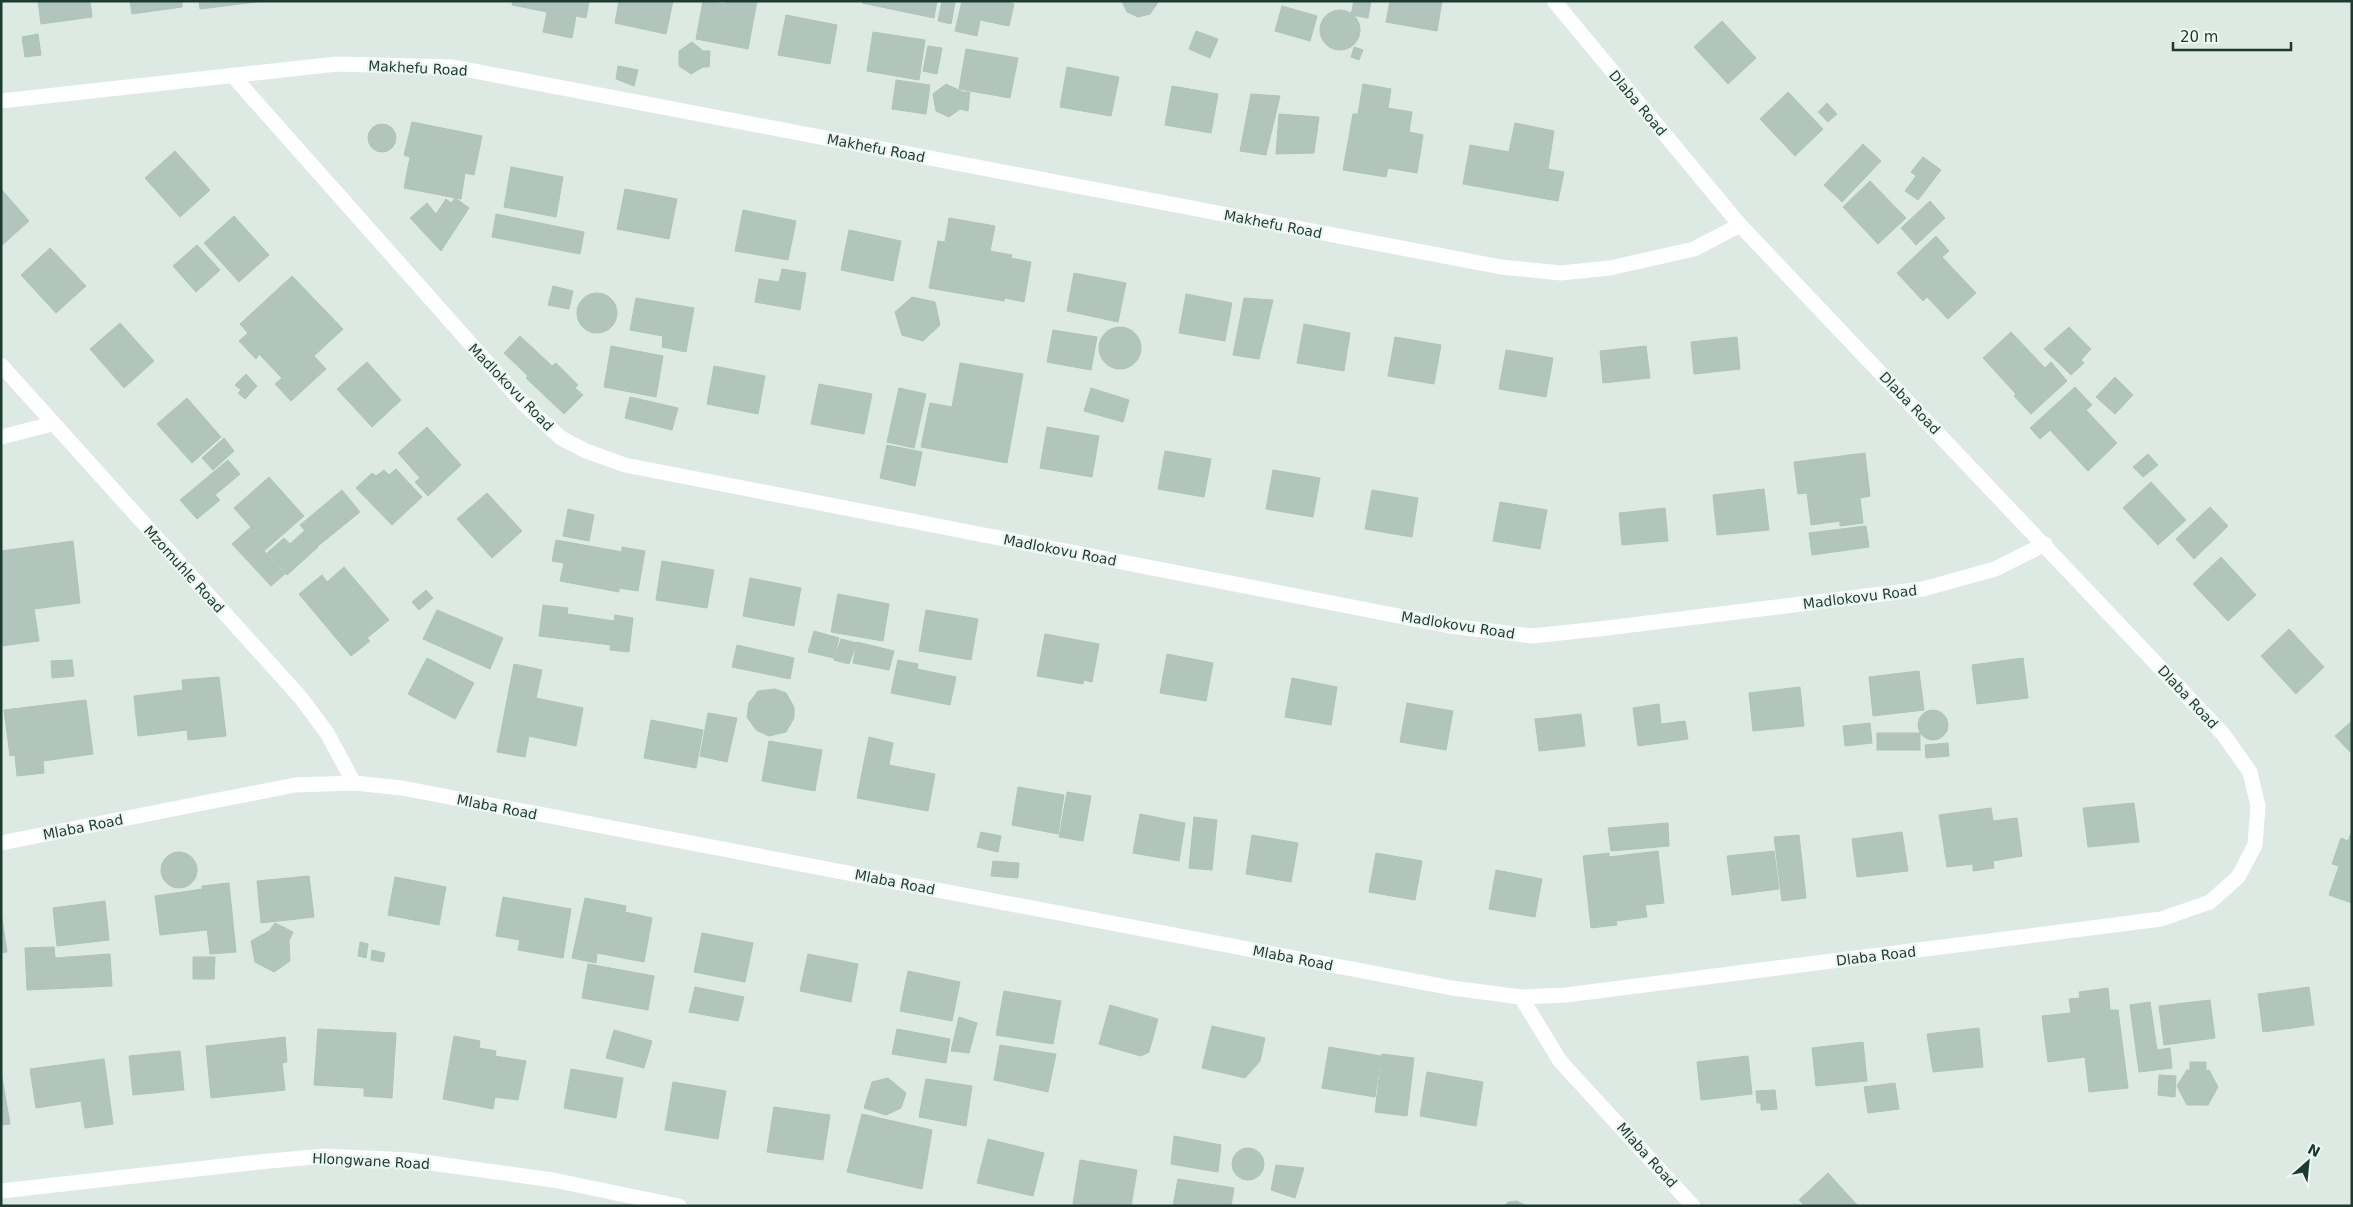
<svg xmlns="http://www.w3.org/2000/svg" width="2353" height="1207" font-family="'DejaVu Sans',sans-serif">
<style>
.building{fill:#b1c5bc;stroke:#aec4ba}
.lines{fill:none;stroke-linecap:round;stroke-linejoin:round}
.street{stroke:#fff;stroke-width:15}
.labels{text-anchor:middle;stroke-width:4.5;stroke-linejoin:round;paint-order:stroke}
.street-label{font-size:14px;fill:#1d3a31;stroke:#ecf7f1}
</style>
<rect width="100%" height="100%" fill="#dceae3"/>
<!-- building -->
<g class="building">
<polygon points="38,1 90,1 92,17 41,24"/>
<polygon points="130,1 182,1 182,7 132,14"/>
<polygon points="199,1 265,1 200,9"/>
<polygon points="513,1 589,1 586,18 576,16 572,38 543,32 547,12 512,5"/>
<polygon points="619,1 673,1 666,34 615,23"/>
<polygon points="703,1 726,4 726,1 757,1 748,49 696,39"/>
<polygon points="863,1 937,1 934,18 862,3"/>
<polygon points="942,1 955,3 951,24 938,21"/>
<polygon points="962,1 1003,1 1014,4 1009,26 980,20 977,36 955,31"/>
<polygon points="1122,1 1159,1 1150,14 1138,17 1127,12"/>
<polygon points="1354,1 1371,1 1368,18 1351,15"/>
<polygon points="1390,1 1442,1 1437,31 1386,22"/>
<polygon points="1282,6 1317,16 1310,41 1275,31"/>
<circle cx="1340" cy="30" r="20"/>
<polygon points="786,15 837,25 830,64 778,55"/>
<polygon points="1722,21 1756,58 1728,84 1694,47"/>
<polygon points="1196,31 1218,39 1210,58 1189,49"/>
<polygon points="873,32 925,40 919,80 867,71"/>
<polygon points="38,34 41,55 25,57 22,37"/>
<polygon points="692,42 703,51 710,51 709,67 703,67 691,74 679,66 679,51"/>
<polygon points="928,46 942,48 937,74 923,71"/>
<polygon points="1354,47 1363,50 1359,60 1351,57"/>
<polygon points="966,49 1018,58 1010,98 959,89"/>
<polygon points="618,66 638,70 634,86 616,79"/>
<polygon points="1067,67 1119,77 1111,116 1060,107"/>
<polygon points="896,80 930,85 926,114 892,109"/>
<polygon points="946,84 963,92 970,92 968,111 960,109 949,117 936,111 933,94"/>
<polygon points="1363,84 1391,89 1388,108 1412,112 1409,132 1423,135 1417,173 1388,168 1386,177 1343,170 1353,114 1358,114"/>
<polygon points="1172,86 1218,94 1211,133 1165,125"/>
<polygon points="1788,92 1823,129 1795,156 1760,119"/>
<polygon points="1251,94 1280,96 1266,155 1240,151"/>
<polygon points="1827,103 1837,114 1828,122 1818,112"/>
<polygon points="1279,114 1319,117 1314,153 1276,154"/>
<polygon points="412,122 482,136 474,175 465,173 461,199 404,188 410,157 404,155"/>
<polygon points="1515,123 1554,131 1548,169 1564,172 1558,201 1463,184 1470,145 1509,152"/>
<circle cx="382" cy="138" r="14"/>
<polygon points="1863,144 1881,161 1842,202 1824,185"/>
<polygon points="175,151 210,190 180,217 145,178"/>
<polygon points="1923,157 1941,170 1918,200 1905,191 1916,176 1911,172"/>
<polygon points="511,167 563,177 556,217 504,207"/>
<polygon points="1870,181 1906,218 1878,244 1843,207"/>
<polygon points="1,189 29,221 1,246"/>
<polygon points="625,189 677,199 669,239 617,229"/>
<polygon points="455,198 469,208 441,251 410,218 427,203 436,214 446,199 451,203"/>
<polygon points="1930,201 1945,218 1916,245 1901,228"/>
<polygon points="743,210 796,221 788,260 735,251"/>
<polygon points="496,214 584,232 580,254 492,237"/>
<polygon points="234,216 269,255 239,282 204,243"/>
<polygon points="949,218 995,226 990,251 1012,255 1011,258 1031,262 1024,302 1005,298 1004,301 929,288 938,241 945,242"/>
<polygon points="849,230 901,241 893,281 841,270"/>
<polygon points="1936,236 1949,251 1942,257 1976,293 1948,319 1927,297 1923,301 1897,273"/>
<polygon points="197,245 220,270 196,292 173,266"/>
<polygon points="50,248 86,286 56,313 21,275"/>
<polygon points="782,269 806,273 800,310 755,302 759,279 779,282"/>
<polygon points="1074,273 1126,283 1118,322 1067,311"/>
<polygon points="292,276 343,329 314,356 326,369 291,401 275,384 282,378 259,354 256,359 239,341 248,333 240,324"/>
<polygon points="553,286 573,291 569,309 548,305"/>
<circle cx="597" cy="313" r="20"/>
<polygon points="1186,294 1232,303 1225,341 1179,333"/>
<polygon points="912,297 935,302 940,325 923,341 902,335 895,312"/>
<polygon points="636,298 694,308 686,352 662,347 663,336 630,330"/>
<polygon points="1244,298 1273,300 1259,359 1233,355"/>
<polygon points="120,323 154,361 124,388 90,349"/>
<polygon points="1304,324 1350,333 1344,371 1297,363"/>
<polygon points="2069,327 2091,349 2081,360 2084,363 2071,375 2044,349"/>
<circle cx="1120" cy="348" r="21"/>
<polygon points="1053,330 1097,337 1091,370 1047,362"/>
<polygon points="2011,332 2045,368 2051,362 2067,381 2031,414 2014,396 2016,394 1983,358"/>
<polygon points="520,336 552,366 556,363 578,385 575,388 583,395 564,414 526,378 528,376 504,353"/>
<polygon points="1395,337 1441,345 1434,384 1388,376"/>
<polygon points="1737,337 1740,369 1694,374 1691,342"/>
<polygon points="611,346 663,356 656,397 604,387"/>
<polygon points="1646,346 1650,378 1603,383 1600,351"/>
<polygon points="1506,350 1553,358 1546,397 1499,389"/>
<polygon points="367,362 401,400 372,427 337,389"/>
<polygon points="960,363 1023,374 1007,463 921,447 930,403 952,407"/>
<polygon points="714,366 765,376 758,414 707,404"/>
<polygon points="246,374 257,386 245,399 238,393 241,390 235,385"/>
<polygon points="2115,377 2133,395 2115,414 2096,397"/>
<polygon points="819,384 872,394 864,434 811,424"/>
<polygon points="2075,387 2092,405 2086,410 2117,443 2088,471 2050,430 2040,439 2030,428"/>
<polygon points="899,388 926,394 914,448 887,442"/>
<polygon points="1091,388 1129,400 1123,422 1084,411"/>
<polygon points="630,397 678,408 672,430 625,418"/>
<polygon points="187,398 221,437 192,463 157,424"/>
<polygon points="427,427 461,465 428,496 415,482 420,478 398,453"/>
<polygon points="1047,427 1099,436 1092,477 1040,468"/>
<polygon points="224,438 234,451 213,470 202,458"/>
<polygon points="887,445 922,452 915,486 880,478"/>
<polygon points="1165,451 1211,459 1204,497 1158,489"/>
<polygon points="1865,453 1870,496 1860,498 1863,523 1840,526 1840,521 1811,525 1807,493 1798,494 1794,462"/>
<polygon points="2148,454 2158,465 2143,477 2133,467"/>
<polygon points="228,460 240,474 215,495 220,500 197,519 180,500"/>
<polygon points="396,469 422,497 392,525 356,488 372,473 376,476 384,470 389,475"/>
<polygon points="1273,470 1320,478 1313,517 1266,509"/>
<polygon points="269,477 304,516 264,551 285,574 271,586 232,544 251,527 234,508"/>
<polygon points="2151,482 2186,520 2158,545 2123,508"/>
<polygon points="1764,489 1769,530 1717,535 1713,495"/>
<polygon points="342,490 360,512 318,546 300,525"/>
<polygon points="1372,490 1418,498 1412,537 1365,529"/>
<polygon points="487,493 522,531 492,558 457,519"/>
<polygon points="1500,502 1547,510 1540,549 1493,541"/>
<polygon points="2210,507 2228,526 2194,559 2176,539"/>
<polygon points="1665,508 1668,541 1622,545 1619,513"/>
<polygon points="568,509 594,515 589,541 563,536"/>
<polygon points="1866,526 1869,547 1812,555 1809,533"/>
<polygon points="304,531 318,547 287,575 267,553 284,538 290,544"/>
<polygon points="556,540 622,552 622,547 645,551 638,591 619,588 619,592 560,581 564,563 552,561"/>
<polygon points="73,541 80,603 34,609 39,641 1,646 1,551"/>
<polygon points="2221,557 2256,595 2228,621 2193,584"/>
<polygon points="662,561 714,570 707,608 656,600"/>
<polygon points="344,567 389,620 367,638 370,641 351,656 299,594 322,575 327,582"/>
<polygon points="750,578 801,588 794,626 743,616"/>
<polygon points="426,590 433,598 419,610 412,602"/>
<polygon points="838,594 889,604 883,641 831,632"/>
<polygon points="543,605 568,608 567,614 614,621 611,645 539,636"/>
<polygon points="437,610 503,638 490,669 423,639"/>
<polygon points="926,610 978,619 971,660 919,651"/>
<polygon points="615,615 633,618 629,652 610,650"/>
<polygon points="2289,629 2324,667 2296,694 2261,656"/>
<polygon points="814,631 839,638 834,658 808,652"/>
<polygon points="1045,634 1099,644 1092,682 1084,680 1083,684 1037,676"/>
<polygon points="841,639 857,643 849,664 834,660"/>
<polygon points="857,642 894,651 889,670 853,663"/>
<polygon points="737,645 794,658 790,679 732,667"/>
<polygon points="1167,654 1213,663 1206,701 1160,693"/>
<polygon points="427,658 474,683 455,719 408,694"/>
<polygon points="2023,658 2028,698 1977,704 1972,665"/>
<polygon points="72,660 74,676 52,678 51,661"/>
<polygon points="898,660 918,664 917,669 956,677 950,705 891,693"/>
<polygon points="514,664 542,670 536,698 583,708 576,746 529,736 525,757 497,752"/>
<polygon points="1919,671 1924,710 1873,716 1869,677"/>
<polygon points="219,677 226,736 188,740 187,730 138,736 134,696 183,690 182,680"/>
<polygon points="1292,678 1337,687 1331,725 1285,717"/>
<polygon points="1800,687 1804,726 1753,731 1749,693"/>
<polygon points="775,689 786,693 794,707 794,718 786,732 769,736 756,730 747,717 749,703 758,691"/>
<polygon points="86,700 93,754 43,761 44,773 17,776 15,755 10,756 4,710"/>
<polygon points="1407,703 1453,711 1446,750 1400,742"/>
<polygon points="1659,704 1661,724 1685,721 1688,739 1638,746 1633,708"/>
<circle cx="1933" cy="725" r="15"/>
<polygon points="708,713 737,718 727,762 700,756"/>
<polygon points="1581,714 1585,746 1539,751 1535,719"/>
<polygon points="651,720 703,730 696,768 644,758"/>
<polygon points="2352,721 2352,754 2335,736"/>
<polygon points="1870,723 1872,743 1845,746 1843,726"/>
<rect x="1877" y="733" width="43" height="17"/>
<polygon points="869,737 893,743 889,765 935,774 928,811 857,798"/>
<polygon points="769,741 822,750 815,791 762,781"/>
<polygon points="1948,743 1949,756 1926,758 1925,745"/>
<polygon points="1018,787 1064,795 1058,834 1012,825"/>
<polygon points="1067,792 1091,796 1083,841 1059,837"/>
<polygon points="2134,803 2139,842 2088,847 2083,808"/>
<polygon points="1991,808 1993,821 2017,818 2022,856 1993,861 1994,868 1973,871 1973,864 1947,867 1939,815"/>
<polygon points="1140,814 1185,823 1179,861 1133,853"/>
<polygon points="1194,817 1217,820 1212,870 1189,868"/>
<polygon points="1668,823 1669,846 1611,851 1608,828"/>
<polygon points="981,832 1001,836 998,852 977,847"/>
<polygon points="1902,832 1908,871 1857,877 1852,839"/>
<polygon points="2351,833 2352,833 2352,903 2329,895 2339,866 2332,864 2341,838 2348,841"/>
<polygon points="1252,835 1298,843 1291,882 1246,874"/>
<polygon points="1799,835 1806,898 1782,901 1774,837"/>
<polygon points="1658,851 1664,903 1645,905 1647,917 1616,921 1617,925 1591,928 1583,856 1609,853 1609,857"/>
<polygon points="1774,851 1779,889 1732,895 1727,856"/>
<circle cx="179" cy="870" r="18"/>
<polygon points="1376,853 1422,861 1415,900 1369,892"/>
<polygon points="993,861 1019,863 1018,878 991,876"/>
<polygon points="1496,870 1542,879 1535,917 1489,909"/>
<polygon points="309,876 314,917 261,923 257,881"/>
<polygon points="395,877 446,887 439,925 388,915"/>
<polygon points="229,883 236,952 210,954 202,886"/>
<polygon points="203,889 207,930 160,935 155,896"/>
<polygon points="503,897 571,909 563,958 518,950 520,940 496,936"/>
<polygon points="585,898 626,906 625,912 652,918 644,962 597,953 596,963 572,958"/>
<polygon points="105,901 109,940 57,946 53,908"/>
<polygon points="1,912 7,952 1,953"/>
<polygon points="275,923 293,932 289,941 290,961 274,972 255,962 251,941 269,931"/>
<polygon points="702,933 753,943 745,982 694,972"/>
<polygon points="360,942 368,944 366,958 358,956"/>
<polygon points="54,947 55,958 110,954 112,986 27,990 25,948"/>
<polygon points="372,950 385,953 383,962 371,960"/>
<polygon points="808,954 858,964 851,1002 800,991"/>
<polygon points="193,957 215,957 214,979 193,979"/>
<polygon points="588,964 654,976 648,1010 582,998"/>
<polygon points="908,971 960,982 952,1021 900,1011"/>
<polygon points="695,987 744,997 738,1021 689,1012"/>
<polygon points="2309,987 2314,1025 2263,1032 2258,994"/>
<polygon points="2108,988 2110,1010 2118,1010 2128,1088 2089,1092 2085,1057 2048,1062 2042,1016 2071,1013 2069,999 2080,998 2079,992"/>
<polygon points="1004,991 1061,1001 1053,1044 996,1035"/>
<polygon points="2210,1000 2215,1038 2164,1045 2159,1006"/>
<polygon points="2150,1002 2157,1050 2170,1048 2172,1068 2139,1072 2130,1005"/>
<polygon points="1110,1005 1158,1019 1149,1052 1141,1056 1099,1044"/>
<polygon points="959,1017 977,1023 969,1053 951,1051"/>
<polygon points="1212,1026 1265,1038 1260,1061 1245,1078 1202,1068"/>
<polygon points="1979,1028 1983,1067 1933,1072 1927,1034"/>
<polygon points="318,1029 396,1033 392,1098 364,1096 364,1088 314,1085"/>
<polygon points="897,1029 950,1039 946,1063 892,1054"/>
<polygon points="614,1030 652,1041 644,1068 606,1058"/>
<polygon points="454,1036 480,1041 479,1048 496,1051 495,1056 526,1061 518,1100 495,1097 493,1109 443,1099"/>
<polygon points="285,1037 287,1062 282,1063 285,1090 211,1098 206,1046"/>
<polygon points="1863,1042 1867,1081 1816,1086 1812,1048"/>
<polygon points="1000,1045 1056,1054 1048,1092 994,1080"/>
<polygon points="1329,1047 1381,1056 1375,1097 1322,1088"/>
<polygon points="180,1051 184,1090 133,1095 129,1056"/>
<polygon points="1382,1054 1414,1058 1407,1116 1375,1112"/>
<polygon points="1748,1056 1752,1094 1701,1100 1697,1062"/>
<polygon points="104,1059 113,1124 85,1128 81,1101 36,1108 30,1069"/>
<polygon points="2190,1062 2206,1062 2206,1071 2209,1070 2218,1087 2208,1105 2187,1105 2177,1086 2187,1070 2190,1070"/>
<polygon points="571,1069 623,1078 616,1118 564,1108"/>
<polygon points="1,1072 10,1124 1,1125"/>
<polygon points="1427,1072 1483,1082 1476,1126 1420,1116"/>
<polygon points="2159,1075 2176,1076 2175,1097 2158,1095"/>
<polygon points="888,1078 906,1093 901,1108 886,1115 864,1108 872,1082"/>
<polygon points="926,1079 972,1086 966,1126 919,1117"/>
<polygon points="673,1082 726,1091 718,1139 665,1130"/>
<polygon points="1895,1083 1899,1109 1868,1113 1864,1087"/>
<polygon points="1775,1090 1777,1109 1761,1110 1761,1103 1757,1103 1756,1091"/>
<polygon points="774,1107 830,1115 823,1160 767,1152"/>
<polygon points="862,1114 932,1130 922,1189 847,1172"/>
<polygon points="1174,1136 1221,1145 1218,1172 1171,1164"/>
<polygon points="988,1139 1044,1153 1033,1196 977,1183"/>
<circle cx="1248" cy="1164" r="16"/>
<polygon points="1080,1160 1137,1170 1131,1206 1073,1204"/>
<polygon points="1276,1165 1304,1168 1295,1198 1271,1190"/>
<polygon points="1828,1173 1858,1206 1805,1206 1799,1200"/>
<polygon points="1178,1179 1234,1188 1231,1206 1173,1206"/>
<polygon points="1517,1201 1526,1206 1505,1206 1508,1202"/>
</g>
<g class="lines">
<!-- street -->
<g class="street">
<polyline points="232,75 524,404 561,438 586,451 625,465 1450,626 1532,636 1599,629 1923,589 1995,569 2045,544"/>
<polyline points="1,101 337,64 453,67 1501,267 1561,273 1610,268 1694,249 1740,225"/>
<polyline points="1,365 301,698 327,733 354,783"/>
<polyline points="1,437 52,424"/>
<polyline points="1,843 295,785 354,783 402,788 1452,988 1521,997 1560,1061 1693,1206"/>
<polyline points="1521,997 1566,995 2161,919 2210,902 2238,877 2255,845 2258,806 2250,772 2223,734 1740,225 1554,1"/>
<polyline points="1,1191 259,1162 325,1156 409,1160 553,1180 679,1206"/>
</g>
</g>
<g class="labels">
<!-- street labels -->
<g class="street-label">
<text transform="translate(418 68) rotate(3)" y="5">Makhefu Road</text>
<text transform="translate(1638 103) rotate(50)" y="5">Dlaba Road</text>
<text transform="translate(876 148) rotate(11)" y="5">Makhefu Road</text>
<text transform="translate(1273 224) rotate(11)" y="5">Makhefu Road</text>
<text transform="translate(511 387) rotate(46)" y="5">Madlokovu Road</text>
<text transform="translate(1910 403) rotate(46)" y="5">Dlaba Road</text>
<text transform="translate(1060 550) rotate(11)" y="5">Madlokovu Road</text>
<text transform="translate(184 569) rotate(48)" y="5">Mzomuhle Road</text>
<text transform="translate(1860 597) rotate(-7)" y="5">Madlokovu Road</text>
<text transform="translate(1458 625) rotate(9)" y="5">Madlokovu Road</text>
<text transform="translate(2188 697) rotate(47)" y="5">Dlaba Road</text>
<text transform="translate(497 807) rotate(11)" y="5">Mlaba Road</text>
<text transform="translate(83 827) rotate(-11)" y="5">Mlaba Road</text>
<text transform="translate(895 882) rotate(11)" y="5">Mlaba Road</text>
<text transform="translate(1876 956) rotate(-7)" y="5">Dlaba Road</text>
<text transform="translate(1293 958) rotate(11)" y="5">Mlaba Road</text>
<text transform="translate(1647 1155) rotate(48)" y="5">Mlaba Road</text>
<text transform="translate(371 1161) rotate(3)" y="5">Hlongwane Road</text>
</g>
</g>
<!-- border -->
<rect width="2353" height="1207" fill="none" stroke="#1d3a31" stroke-width="5"/>
<!-- north arrow -->
<g transform="translate(2308 1162) rotate(27)" stroke="#ecf7f1" stroke-width="4" paint-order="stroke">
<path d="M0-4L9 19L0 12L-9 19Z" fill="#1d3a31"/>
<text y="-8" font-size="14" font-weight="bold" text-anchor="middle" fill="#1d3a31">N</text>
</g>
<!-- scale -->
<path d="M2173 42v8h118v-8" fill="none" stroke="#1d3a31" stroke-width="2.5"/>
<text x="2180" y="42" font-size="15" fill="#1d3a31" stroke="#ecf7f1" stroke-width="4" paint-order="stroke">20 m</text>
</svg>
